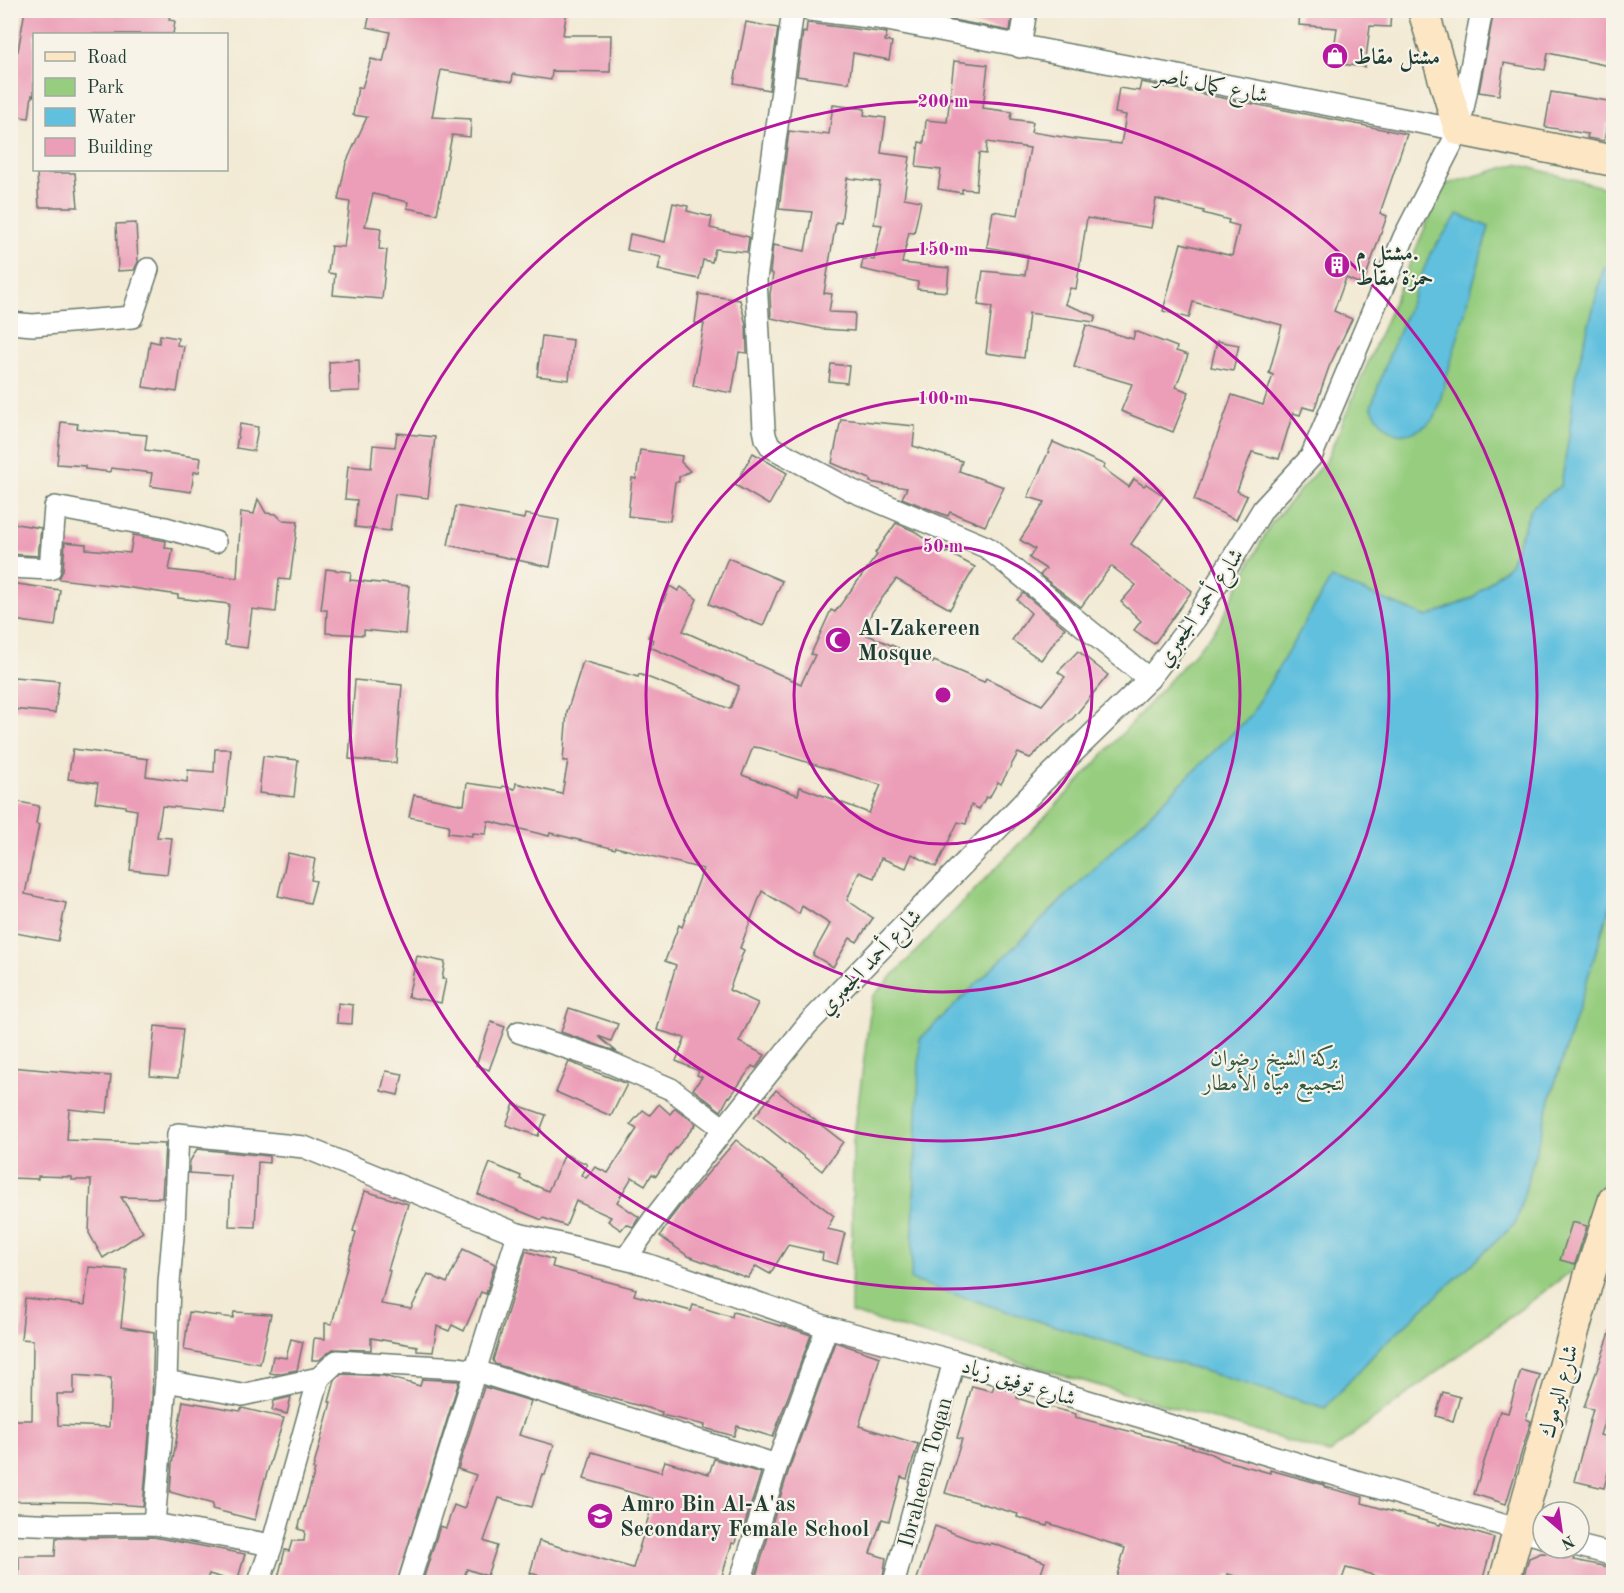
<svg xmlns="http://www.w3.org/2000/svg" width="1624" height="1593" font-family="'Old Standard TT',Amiri,serif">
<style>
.green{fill:#96cd7f;stroke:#5a855a;stroke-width:1.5}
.water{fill:#60c0de;stroke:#407e89;stroke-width:1.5}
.building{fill:#ec9eb8;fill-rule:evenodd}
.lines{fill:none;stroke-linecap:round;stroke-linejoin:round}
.street-casing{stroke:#697a6c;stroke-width:24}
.secondary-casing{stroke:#697a6c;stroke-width:33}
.street{stroke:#fff;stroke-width:21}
.secondary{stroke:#fce6c4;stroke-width:30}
.ring{fill:none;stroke:#b5179e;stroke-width:3}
.labels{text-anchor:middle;stroke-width:4.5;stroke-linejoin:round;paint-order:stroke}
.poi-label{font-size:22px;font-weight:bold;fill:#1f3d34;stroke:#f7f3e8;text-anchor:start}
.street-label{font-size:22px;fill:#1f3d34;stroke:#f7f3e8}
.park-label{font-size:22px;fill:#375a43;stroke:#f7f3e8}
.centre{fill:#b5179e;stroke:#f7f3e8;stroke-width:3}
.ring-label{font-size:18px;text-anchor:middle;font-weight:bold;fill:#b5179e;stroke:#f7f3e8;stroke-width:4.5;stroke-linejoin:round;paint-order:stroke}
</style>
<rect width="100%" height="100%" fill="#f7f3e8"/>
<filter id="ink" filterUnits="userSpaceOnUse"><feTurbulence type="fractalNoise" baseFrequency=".0167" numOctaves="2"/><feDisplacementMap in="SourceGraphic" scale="12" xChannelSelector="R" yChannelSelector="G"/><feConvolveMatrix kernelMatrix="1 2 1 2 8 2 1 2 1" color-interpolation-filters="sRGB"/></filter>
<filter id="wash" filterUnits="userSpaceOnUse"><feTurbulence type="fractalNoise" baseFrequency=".008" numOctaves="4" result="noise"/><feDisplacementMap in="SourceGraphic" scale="24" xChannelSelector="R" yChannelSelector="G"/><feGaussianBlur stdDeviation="1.35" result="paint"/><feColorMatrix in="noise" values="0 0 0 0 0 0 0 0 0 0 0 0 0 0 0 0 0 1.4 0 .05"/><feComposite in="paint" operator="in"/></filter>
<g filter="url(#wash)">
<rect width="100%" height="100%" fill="#f2ead4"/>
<!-- green -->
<polygon class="green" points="1517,164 1613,190 1614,1151 1582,1263 1329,1453 851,1313 853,1143 872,997 1083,777 1216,629 1270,525 1327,459 1443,185"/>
<!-- water -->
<g class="water">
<path d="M1458 214 1489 227 1435 418C1408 442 1389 439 1371 407L1387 361 1430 254Z"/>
<polygon points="1604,267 1614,270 1613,897 1552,1093 1516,1223 1379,1349 1325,1408 1009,1312 911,1280 920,1039 1251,715 1331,578 1427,617 1472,598 1510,564 1531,508 1561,485 1569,435 1575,378"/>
</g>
<g id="blocks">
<!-- building -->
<g class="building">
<polygon points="25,10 151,10 170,13 169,20 175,21 173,34 34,34 34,96 32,95 29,118 10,116 10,50 18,51"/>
<polygon points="371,10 567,10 563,35 611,35 610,72 552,71 551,80 513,74 512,82 441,70 432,117 471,119 470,137 452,135 437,214 407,208 408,202 373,194 365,226 381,228 379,249 387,250 382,299 333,295 335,274 328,273 331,246 344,247 350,202 338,200 346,163 367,117 353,115 358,87 362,88 371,59 383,62 390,32 367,27"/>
<polygon points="933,10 1013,10 1010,31 932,16"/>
<polygon points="1300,10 1391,10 1390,27 1370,26 1365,67 1332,63 1337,28 1299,25"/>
<polygon points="1494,10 1614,10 1614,67 1548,53 1545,70 1504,63 1499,95 1479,92"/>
<polygon points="746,22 778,28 769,90 734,83"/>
<polygon points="807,23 887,33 885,41 892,42 889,60 853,53 849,83 797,76 803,32 806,33"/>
<polygon points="954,61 988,65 983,108 1012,112 1011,119 1033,122 1031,132 1075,139 1121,144 1126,115 1115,113 1119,88 1139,91 1141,82 1407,134 1380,213 1387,216 1363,285 1346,278 1334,311 1352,319 1329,367 1314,410 1303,407 1300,415 1293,413 1279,459 1252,452 1237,491 1247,496 1236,520 1194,500 1232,395 1263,405 1273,375 1269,373 1282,325 1193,302 1189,318 1163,311 1181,243 1232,256 1239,226 1228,223 1229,220 1203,213 1204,211 1156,199 1151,228 1087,218 1076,289 1070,288 1065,304 1096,316 1094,322 1029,313 1024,358 986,353 992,307 978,305 983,271 1025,275 1028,255 987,247 993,211 1018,215 1030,148 987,142 986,154 979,153 976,190 962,189 962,193 938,189 941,170 916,167 919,142 924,143 926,120 947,122"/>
<polygon points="1551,92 1614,102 1614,125 1607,123 1604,141 1587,138 1588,134 1545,127"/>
<polygon points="833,105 865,109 864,115 886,118 881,153 910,157 904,198 921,201 914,233 909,232 902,263 949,268 947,292 917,289 918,282 861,269 863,259 874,260 882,225 874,224 880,182 847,178 841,223 836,222 824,293 832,294 829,312 855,313 854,331 822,329 771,318 770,294 773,274 770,273 773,245 805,251 812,212 779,209 789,131 822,135 823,133 829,134"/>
<polygon points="37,173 75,173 78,207 39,207"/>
<polygon points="673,203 688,206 687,211 712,217 710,228 749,237 747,252 715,249 712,262 703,260 699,279 658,270 661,257 627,250 630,234 665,242"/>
<polygon points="136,223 138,262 134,270 118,271 116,224"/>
<polygon points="699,294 740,300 746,325 747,353 739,352 732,393 693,386 704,324 695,323"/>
<polygon points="1086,325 1133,339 1135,331 1177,347 1176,351 1188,355 1176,387 1189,392 1173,432 1121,411 1132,384 1074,367"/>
<polygon points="160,335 178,338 177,345 184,346 177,392 143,387 150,341 159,343"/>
<polygon points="542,336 573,340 569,380 537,376"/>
<polygon points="1217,341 1239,345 1233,371 1211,367"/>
<polygon points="359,360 360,391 330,392 329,362"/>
<polygon points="831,364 849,366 847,383 829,381"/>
<polygon points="841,419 915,426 913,446 962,461 959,471 1004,487 985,526 950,512 948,516 924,507 902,498 907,488 870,482 870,479 832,463"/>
<polygon points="61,422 78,424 77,428 87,430 147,435 145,450 201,458 199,472 194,472 191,492 150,486 152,473 111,468 110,472 85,469 85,466 57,464"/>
<polygon points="240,424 258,427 254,451 236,448"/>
<polygon points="397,433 435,437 428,498 395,494 390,531 355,527 357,500 345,499 348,466 371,468 373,445 395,447"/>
<polygon points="1053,442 1105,465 1103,468 1129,487 1134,479 1144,486 1146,484 1164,496 1131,544 1192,591 1154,644 1134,630 1141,621 1121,602 1136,585 1111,566 1081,607 1040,575 1046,569 1029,558 1035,549 1020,540 1045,502 1028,497"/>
<polygon points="640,450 682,456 681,462 690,471 679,477 679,482 675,482 670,521 628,516 632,478 636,479"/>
<polygon points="753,453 787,473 769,505 735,485"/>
<polygon points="258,499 266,513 276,514 282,520 298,521 290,580 279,579 276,612 252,609 247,648 225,645 229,604 178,598 178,595 125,587 59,579 63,570 65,542 86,544 86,549 130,553 133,535 166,541 165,548 173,549 169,570 237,578 241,512 254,514"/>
<polygon points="456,506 524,519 525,514 559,520 550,567 448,545"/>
<polygon points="10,523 41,528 38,556 10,554"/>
<path d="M896 523 914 531 946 553 947 552 975 567 950 609 896 579 872 612 863 633 933 663 934 661 984 682 986 678 1042 705 1065 677 1058 672 1078 651 1108 675 1074 717 1030 758 1018 753 1001 784 998 782 989 798 986 797 979 809 971 805 966 824 958 822 936 867 912 854 906 868 881 858 874 878 859 872 847 900 873 918 857 942 850 938 833 967 813 955 830 924 802 906 799 914 762 891 740 948 744 950 729 990 758 1003 739 1042 765 1055 756 1068 752 1066 730 1097 729 1096 721 1111 693 1089 702 1077 697 1075 699 1071 676 1061 685 1038 657 1030 676 965 665 961 679 925 682 927 703 869 616 847 615 849 550 833 549 836 488 821 486 834 472 833V836L448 833 449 825 409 817 414 795 464 805 467 783 502 788 503 786 515 789 516 783 562 794 568 761H563L567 712 583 661 638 677 639 674 730 709 739 686 650 647 653 640 648 637 670 586 678 591 681 587 697 599 683 631 801 684 815 655 811 654 831 610 835 612 877 555 875 553ZM753 747 761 748 881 785 869 813 800 787 798 795 742 775Z"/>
<polygon points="728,558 782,581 763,626 709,604"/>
<polygon points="326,569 351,572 350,580 409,586 405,634 364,630 364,635 326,633 327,610 321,610"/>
<polygon points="10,583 60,590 55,626 14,620 14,618 10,617"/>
<polygon points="1023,593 1065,628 1041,660 1012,640 1031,613 1017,600"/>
<polygon points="14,677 59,681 55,713 11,709"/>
<polygon points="355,680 402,685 396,763 349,759"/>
<polygon points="73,749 148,759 146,776 187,782 188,770 214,772 215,749 231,749 225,812 162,806 157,837 172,838 167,874 130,870 137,810 125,808 125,806 95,802 98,783 68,779"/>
<polygon points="263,756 298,760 294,797 259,793"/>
<polygon points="10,800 39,806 36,824 39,825 25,894 66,903 58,941 10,932"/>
<polygon points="288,853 315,859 311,880 316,881 310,903 278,896"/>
<polygon points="417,956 445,962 442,979 446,979 441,1003 408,997"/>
<polygon points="338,1003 353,1005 352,1024 337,1023"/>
<polygon points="569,1008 618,1024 611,1041 598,1036 617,1052 561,1032"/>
<polygon points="491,1022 505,1027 489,1070 476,1065"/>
<polygon points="155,1026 183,1029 178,1078 150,1076"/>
<polygon points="569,1062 627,1084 611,1116 556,1092"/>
<polygon points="10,1067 111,1076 107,1113 69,1109 67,1140 165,1144 162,1198 121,1197 143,1232 103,1258 89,1233 91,1180 72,1180 72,1177 38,1176 38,1179 10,1178"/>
<polygon points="386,1071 403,1074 398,1095 381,1091"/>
<polygon points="776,1090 843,1142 822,1171 754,1117"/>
<polygon points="514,1104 546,1115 538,1136 506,1125"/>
<polygon points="659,1104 670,1114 675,1108 696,1124 671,1154 656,1176 652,1174 645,1185 632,1177 617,1202 639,1217 633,1227 626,1224 621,1230 608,1221 611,1217 576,1201 566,1226 543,1218 542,1220 478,1194 490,1163 521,1176 520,1179 548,1191 565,1154 587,1164 581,1175 586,1178 595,1167 608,1173 637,1129 630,1125 643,1110 650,1115"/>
<polygon points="736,1140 834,1216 827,1229 845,1233 837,1264 822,1260 823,1253 788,1245 770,1274 756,1266 748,1278 688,1256 660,1236 668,1224 667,1223 680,1206"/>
<polygon points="197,1149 269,1156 269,1163 258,1162 255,1227 229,1226 231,1176 189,1173 190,1161"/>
<polygon points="365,1191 408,1204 388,1270 390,1271 381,1304 411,1309 428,1274 447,1283 463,1249 495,1264 486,1294 481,1292 464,1331 452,1325 449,1331 437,1326 433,1352 417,1351 417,1346 371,1338 371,1350 333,1349 319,1360 312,1360 314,1338 325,1339 325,1323 332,1324 356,1232 353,1231"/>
<polygon points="1572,1222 1587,1226 1575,1264 1560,1260"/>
<polygon points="526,1251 554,1260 552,1267 636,1289 634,1295 691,1311 693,1305 732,1317 733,1312 781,1326 781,1325 811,1335 773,1437 737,1426 734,1436 704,1428 705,1425 661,1415 662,1412 566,1386 495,1364 493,1360"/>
<path d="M89 1267 127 1270 121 1327 154 1332 152 1399 143 1506 87 1502 10 1501V1420H32L33 1340 21 1339 25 1298 85 1305ZM74 1375 111 1378 109 1427 58 1425 57 1394H74Z"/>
<polygon points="189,1312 233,1318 234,1312 271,1314 260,1364 184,1350"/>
<polygon points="1611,1330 1614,1330 1614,1392 1600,1435 1614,1439 1614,1450 1604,1488 1574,1481 1593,1409 1584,1407"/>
<polygon points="291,1339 303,1342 297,1370 276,1374 270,1373 273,1356 286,1358"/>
<polygon points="835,1342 880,1357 859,1426 918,1444 907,1479 901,1477 889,1521 882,1519 870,1553 886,1558 882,1582 754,1582 789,1469"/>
<polygon points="1521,1370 1540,1375 1526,1419 1531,1421 1506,1504 1474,1494 1500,1411 1508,1413"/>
<polygon points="342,1374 384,1376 420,1386 422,1379 459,1381 397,1582 296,1582 278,1578 285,1550 289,1551 292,1541 304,1541 305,1531 298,1529 315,1470 313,1469 331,1402 329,1402 335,1380"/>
<polygon points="972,1386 992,1391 994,1386 1018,1393 1017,1398 1050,1409 1050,1407 1076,1414 1075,1417 1205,1451 1223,1460 1270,1473 1270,1470 1310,1481 1325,1485 1325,1487 1363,1497 1362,1503 1440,1525 1441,1523 1494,1538 1482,1582 1400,1582 1346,1568 1341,1582 1255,1582 1228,1574 1225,1582 1115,1582 1125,1548 1048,1523 1047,1526 1017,1517 1018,1514 945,1493 962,1439 957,1438"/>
<polygon points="484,1387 531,1401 519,1435 554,1445 545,1475 542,1474 532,1507 499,1498 484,1541 497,1546 487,1576 467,1569 462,1582 431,1582 423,1580 440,1526 446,1528 454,1505 464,1509 476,1475 458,1469"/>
<polygon points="1443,1392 1460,1397 1453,1421 1436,1416"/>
<polygon points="291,1397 287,1414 272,1410 274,1401"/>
<polygon points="183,1401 240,1411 242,1408 284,1418 262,1489 255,1520 212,1509 213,1504 170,1492 172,1465"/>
<polygon points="592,1452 661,1472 665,1461 709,1474 714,1459 761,1473 743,1530 738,1529 735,1544 732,1543 720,1582 564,1582 530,1573 539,1541 633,1568 654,1499 584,1479"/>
<polygon points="935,1526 969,1539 990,1545 991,1543 1045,1562 1038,1582 916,1582"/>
<polygon points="153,1537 245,1554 237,1582 209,1574 206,1582 55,1582 55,1580 19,1579 19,1556 55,1556 56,1538"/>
<polygon points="1541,1553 1560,1554 1574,1557 1573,1560 1614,1568 1614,1582 1522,1582 1529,1558"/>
</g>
</g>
</g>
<g filter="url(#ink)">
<use href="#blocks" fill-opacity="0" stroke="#697a6c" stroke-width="1.5"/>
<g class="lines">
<defs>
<g id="street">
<polyline points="793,10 756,279 764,429 766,439 771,447 853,491 986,547 1149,679"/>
<polyline points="810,10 877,18 1459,130"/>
<polyline points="1020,47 1026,10"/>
<polyline points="10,323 33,325 132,317 148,269"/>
<polyline points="10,567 50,569 55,507 166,528 215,542"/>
<polyline points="519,1032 604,1060 671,1089 724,1129 807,1025 1044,781 1149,679 1196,618 1263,509 1311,457 1404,237 1459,130 1482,10"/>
<polyline points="626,1258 653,1220 724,1129"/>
<polyline points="166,1381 242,1395 319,1378 337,1361 458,1368 476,1371 777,1465"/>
<polyline points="10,1523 61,1525 154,1524 272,1545"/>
<polyline points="154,1524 166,1381 169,1283 174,1225 178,1134 304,1147 518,1234 646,1264 827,1327 954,1361 1543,1537"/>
<polyline points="1579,1546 1614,1555"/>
<polyline points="259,1582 272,1545 319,1378"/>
<polyline points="409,1582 518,1234"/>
<polyline points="740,1582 777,1465 827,1327"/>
<polyline points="894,1582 954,1361"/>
</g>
<g id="secondary">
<polyline points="1423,10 1459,130 1614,161"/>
<polyline points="1504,1582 1589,1277 1614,1199"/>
</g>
</defs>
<!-- street casing -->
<use href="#street" class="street-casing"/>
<!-- secondary casing -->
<use href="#secondary" class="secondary-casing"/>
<!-- street -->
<use href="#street" class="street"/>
<!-- secondary -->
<use href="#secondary" class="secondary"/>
</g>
</g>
<!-- distance rings -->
<g class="ring">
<circle cx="943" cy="695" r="149"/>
<circle cx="943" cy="695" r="297"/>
<circle cx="943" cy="695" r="446"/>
<circle cx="943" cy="695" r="594"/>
</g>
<!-- icons -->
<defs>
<symbol id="shop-disc" viewBox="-11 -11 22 22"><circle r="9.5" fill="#b5179e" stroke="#f7f3e8"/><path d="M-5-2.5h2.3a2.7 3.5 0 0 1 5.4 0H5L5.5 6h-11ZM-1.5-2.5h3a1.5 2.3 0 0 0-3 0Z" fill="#fff"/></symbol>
<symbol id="building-disc" viewBox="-11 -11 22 22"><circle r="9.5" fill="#b5179e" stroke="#f7f3e8"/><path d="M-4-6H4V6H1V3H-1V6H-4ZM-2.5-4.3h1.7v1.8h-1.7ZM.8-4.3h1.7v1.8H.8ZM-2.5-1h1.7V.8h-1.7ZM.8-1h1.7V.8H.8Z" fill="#fff"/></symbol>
<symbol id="mosque-disc" viewBox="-11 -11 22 22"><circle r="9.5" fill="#b5179e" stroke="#f7f3e8"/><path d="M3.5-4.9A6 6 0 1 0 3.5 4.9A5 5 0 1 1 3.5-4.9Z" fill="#fff"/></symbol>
<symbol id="school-disc" viewBox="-11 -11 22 22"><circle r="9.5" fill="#b5179e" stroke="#f7f3e8"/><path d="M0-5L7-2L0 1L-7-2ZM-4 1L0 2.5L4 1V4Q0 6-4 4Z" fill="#fff"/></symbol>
</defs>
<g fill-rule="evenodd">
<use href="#shop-disc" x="1320" y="41" width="30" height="30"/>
<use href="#building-disc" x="1322" y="250" width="30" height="30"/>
<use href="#mosque-disc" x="823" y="625" width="30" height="30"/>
<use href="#school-disc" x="585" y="1501" width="30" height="30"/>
</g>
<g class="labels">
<!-- poi labels -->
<g class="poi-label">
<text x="1354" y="64">مشتل مقاط</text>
<text x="1356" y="260">مشتل م.<tspan x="1356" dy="25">حمزة مقاط</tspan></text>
<text x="858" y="635">Al-Zakereen<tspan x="858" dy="25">Mosque</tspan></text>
<text x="620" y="1511">Amro Bin Al-A'as<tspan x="620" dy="25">Secondary Female School</tspan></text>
</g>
<!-- street labels -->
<g class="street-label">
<text transform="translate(1212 84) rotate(11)" y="8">شارع كمال ناصر</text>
<text transform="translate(1199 607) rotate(-56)" y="8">شارع أحمد الجعبري</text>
<text transform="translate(869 961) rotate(-46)" y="8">شارع أحمد الجعبري</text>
<text transform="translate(1019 1381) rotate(17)" y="8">شارع توفيق زياد</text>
<text transform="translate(1558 1391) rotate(-75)" y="8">شارع اليرموك</text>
<text transform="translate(924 1472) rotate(-75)" y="8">Ibraheem Toqan</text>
</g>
<!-- park labels -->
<g class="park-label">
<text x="1274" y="1065">بركة الشيخ رضوان<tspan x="1274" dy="25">لتجميع مياه الأمطار</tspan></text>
</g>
</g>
<circle cx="943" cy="695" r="9" class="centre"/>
<g class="ring-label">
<text x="943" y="107">200 m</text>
<text x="943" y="255">150 m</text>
<text x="943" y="404">100 m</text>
<text x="943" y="552">50 m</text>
</g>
<!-- margin -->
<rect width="1624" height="1593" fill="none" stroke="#f7f3e8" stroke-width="36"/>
<!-- legend -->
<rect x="33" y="33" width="195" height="138" fill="#f7f3e8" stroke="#a1aaa0" stroke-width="1.5"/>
<rect x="45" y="52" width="30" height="9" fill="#fce6c4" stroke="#a1aaa0" stroke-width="1.5"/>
<text x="87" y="63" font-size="18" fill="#1f3d34">Road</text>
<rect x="45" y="78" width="30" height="18" fill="#96cd7f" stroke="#a1aaa0" stroke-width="1.5"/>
<text x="87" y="93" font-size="18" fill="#1f3d34">Park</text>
<rect x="45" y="108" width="30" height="18" fill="#60c0de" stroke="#a1aaa0" stroke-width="1.5"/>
<text x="87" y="123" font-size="18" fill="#1f3d34">Water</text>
<rect x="45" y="138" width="30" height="18" fill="#ec9eb8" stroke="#a1aaa0" stroke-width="1.5"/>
<text x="87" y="153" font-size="18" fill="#1f3d34">Building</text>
<!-- north arrow -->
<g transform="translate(1561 1530) rotate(151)"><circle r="28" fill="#f7f3e8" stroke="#a1aaa0" stroke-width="1.5"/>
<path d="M0-4.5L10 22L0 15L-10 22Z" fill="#b5179e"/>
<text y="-9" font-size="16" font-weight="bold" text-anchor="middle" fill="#1f3d34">N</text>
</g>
</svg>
